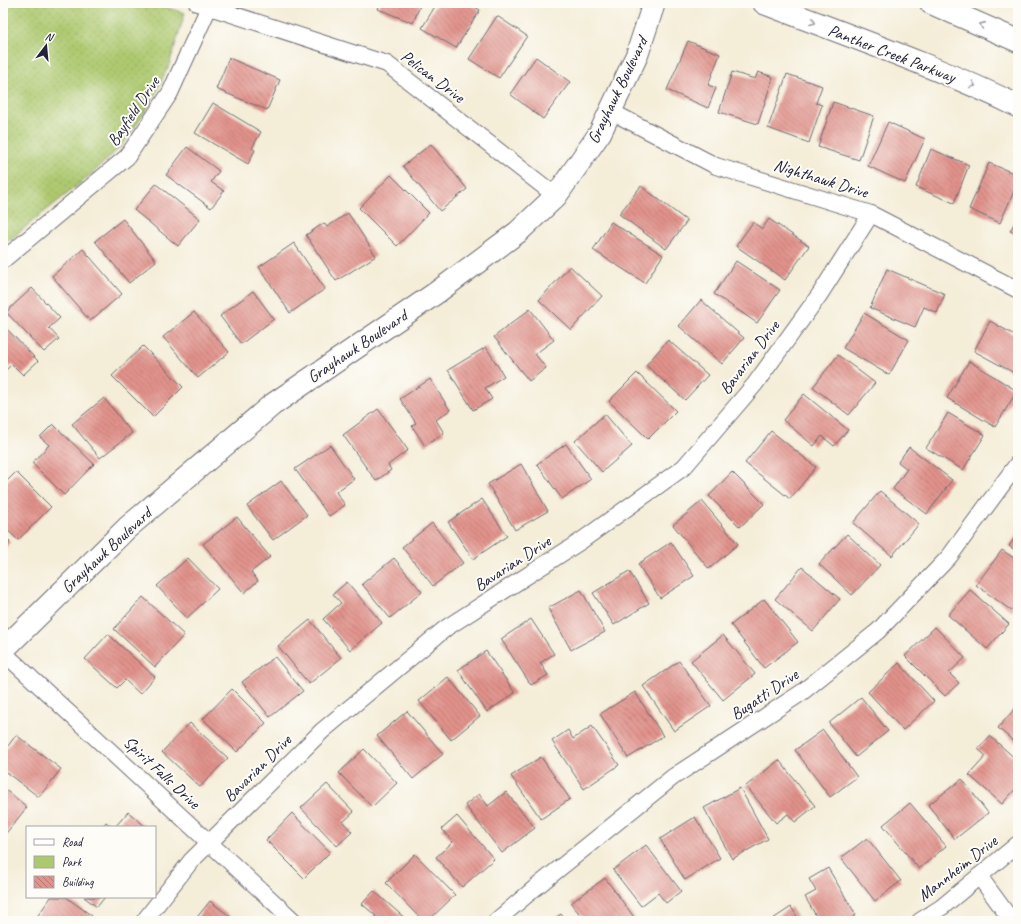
<svg xmlns="http://www.w3.org/2000/svg" width="1021" height="924" font-family="Caveat,sans-serif">
<style>
.green{fill:url(#green-dots);stroke:#687655}
.building{fill:url(#building-back-hatch)}
.lines{fill:none;stroke-linecap:round;stroke-linejoin:round}
.street-casing{stroke:#6c6972;stroke-width:18}
.secondary-casing{stroke:#6c6972;stroke-width:24}
.street{stroke:#fff;stroke-width:16}
.secondary{stroke:#fff;stroke-width:22}
.oneway{stroke:#9c9ca7}
.labels{text-anchor:middle;stroke-width:4;stroke-linejoin:round;paint-order:stroke}
.street-label{font-size:17px;fill:#22223b;stroke:#fdfcf7}
</style>
<defs>
<pattern id="green-dots" width="8" height="8" patternUnits="userSpaceOnUse"><rect width="8" height="8" fill="#adc96f"/><path d="M2 2h.1M6 6h.1" fill="none" stroke="#95ac61" stroke-width="1.8" stroke-linecap="round"/></pattern>
<pattern id="building-back-hatch" width="6" height="6" patternUnits="userSpaceOnUse"><rect width="6" height="6" fill="#e1928b"/><path d="M-1 5l2 2M0 0l6 6M5-1l2 2" fill="none" stroke="#b67773"/></pattern>
</defs>
<rect width="100%" height="100%" fill="#fdfcf7"/>
<filter id="ink" filterUnits="userSpaceOnUse"><feTurbulence type="fractalNoise" baseFrequency=".025" numOctaves="2"/><feDisplacementMap in="SourceGraphic" scale="8" xChannelSelector="R" yChannelSelector="G"/><feConvolveMatrix kernelMatrix="1 2 1 2 8 2 1 2 1" color-interpolation-filters="sRGB"/></filter>
<filter id="wash" filterUnits="userSpaceOnUse"><feTurbulence type="fractalNoise" baseFrequency=".012" numOctaves="4" result="noise"/><feDisplacementMap in="SourceGraphic" scale="16" xChannelSelector="R" yChannelSelector="G"/><feGaussianBlur stdDeviation="0.9" result="paint"/><feColorMatrix in="noise" values="0 0 0 0 0 0 0 0 0 0 0 0 0 0 0 0 0 1.4 0 .05"/><feComposite in="paint" operator="in"/></filter>
<g filter="url(#wash)">
<rect width="100%" height="100%" fill="#f4edd8"/>
<!-- green -->
<polygon class="green" points="3,3 151,3 185,13 169,65 150,104 124,143 93,173 3,245"/>
<g id="blocks">
<!-- building -->
<g class="building">
<polygon points="380,3 421,3 413,23 378,9"/>
<polygon points="437,3 468,3 480,10 456,48 422,28"/>
<polygon points="497,16 527,36 499,78 469,59"/>
<polygon points="688,41 720,54 708,85 716,88 708,108 667,90"/>
<polygon points="536,57 570,82 543,119 510,94"/>
<polygon points="229,58 280,80 267,110 216,89"/>
<polygon points="732,72 755,79 758,72 773,77 758,124 719,112"/>
<polygon points="787,74 822,86 816,103 822,105 809,143 768,128"/>
<polygon points="833,102 874,116 859,160 818,147"/>
<polygon points="213,103 261,132 252,148 255,150 248,164 195,133"/>
<polygon points="888,122 925,139 905,183 868,166"/>
<polygon points="431,144 467,189 440,211 403,166"/>
<polygon points="187,147 219,171 211,182 224,191 211,208 166,175"/>
<polygon points="931,149 969,165 954,203 916,187"/>
<polygon points="989,163 1018,175 1018,182 1000,223 969,209"/>
<polygon points="391,175 429,213 397,246 359,208"/>
<polygon points="156,184 200,219 178,246 134,210"/>
<polygon points="641,186 687,221 666,249 619,214"/>
<polygon points="348,213 376,256 336,281 306,235 324,223 327,227"/>
<polygon points="1018,216 1018,235 1010,231"/>
<polygon points="123,219 156,261 129,283 95,241"/>
<polygon points="769,219 809,246 785,280 736,246 753,222 762,229"/>
<polygon points="611,222 663,255 645,283 593,250"/>
<polygon points="294,243 325,289 290,313 259,267"/>
<polygon points="83,249 122,294 90,321 52,276"/>
<polygon points="736,261 780,290 757,323 714,294"/>
<polygon points="570,266 602,296 571,330 539,300"/>
<polygon points="887,269 945,294 937,313 924,307 915,327 870,308"/>
<polygon points="32,288 60,318 49,328 59,339 44,352 6,312"/>
<polygon points="253,291 274,319 241,344 220,316"/>
<polygon points="701,300 744,338 722,364 679,326"/>
<polygon points="530,309 554,340 535,354 546,368 529,381 494,337"/>
<polygon points="194,312 229,352 198,378 163,337"/>
<polygon points="864,313 909,340 889,375 843,348"/>
<polygon points="990,321 1018,337 1018,375 974,351"/>
<polygon points="3,325 38,361 23,375 12,364 3,373"/>
<polygon points="668,340 708,375 685,400 646,365"/>
<polygon points="143,346 183,387 153,417 112,376"/>
<polygon points="486,347 504,376 485,388 492,399 473,410 448,370"/>
<polygon points="838,355 875,383 849,415 813,387"/>
<polygon points="969,361 1017,391 995,427 947,398"/>
<polygon points="637,373 676,411 648,439 609,401"/>
<polygon points="430,379 450,410 436,420 444,433 425,446 412,426 416,423 400,399"/>
<polygon points="804,394 848,430 834,446 822,436 814,446 783,420"/>
<polygon points="104,398 132,433 100,458 72,424"/>
<polygon points="378,409 408,450 388,465 391,470 376,481 343,435"/>
<polygon points="948,413 985,435 963,470 926,448"/>
<polygon points="605,414 632,446 602,472 575,441"/>
<polygon points="53,424 94,464 64,495 32,463 49,445 40,437"/>
<polygon points="771,431 816,467 790,499 745,463"/>
<polygon points="566,444 591,479 562,499 537,464"/>
<polygon points="330,445 354,479 336,492 345,505 329,516 295,469"/>
<polygon points="909,447 952,480 927,514 893,489 907,469 898,462"/>
<polygon points="521,464 548,511 515,530 488,484"/>
<polygon points="16,472 51,507 18,540 3,526 3,485"/>
<polygon points="732,472 764,504 740,527 709,496"/>
<polygon points="281,481 307,515 273,540 247,506"/>
<polygon points="880,491 919,524 892,556 853,523"/>
<polygon points="482,499 507,536 473,559 448,522"/>
<polygon points="702,501 738,544 709,569 673,525"/>
<polygon points="237,517 270,557 251,572 258,581 244,593 203,544"/>
<polygon points="432,523 463,563 433,586 402,547"/>
<polygon points="1018,533 1018,552 1009,546"/>
<polygon points="847,534 880,565 852,595 819,564"/>
<polygon points="3,536 10,542 3,551"/>
<polygon points="671,542 694,576 660,598 638,564"/>
<polygon points="1002,550 1018,561 1018,603 1012,611 976,585"/>
<polygon points="188,558 218,589 187,618 157,586"/>
<polygon points="394,558 422,592 390,618 362,584"/>
<polygon points="802,567 840,599 813,631 775,599"/>
<polygon points="629,571 649,603 614,625 593,593"/>
<polygon points="347,582 382,623 350,650 323,619 341,603 333,594"/>
<polygon points="581,590 605,632 571,650 548,608"/>
<polygon points="970,590 1009,624 987,649 948,615"/>
<polygon points="143,597 184,635 155,667 114,629"/>
<polygon points="764,599 798,642 764,668 731,625"/>
<polygon points="531,619 554,654 540,663 548,675 531,685 501,639"/>
<polygon points="310,620 341,658 309,684 278,646"/>
<polygon points="935,627 965,658 949,673 959,683 945,696 905,656"/>
<polygon points="108,634 155,677 140,694 125,680 117,688 85,659"/>
<polygon points="723,635 755,674 723,700 691,661"/>
<polygon points="486,651 515,693 487,712 458,670"/>
<polygon points="275,657 303,691 270,717 242,682"/>
<polygon points="679,661 711,706 674,731 643,686"/>
<polygon points="899,663 934,701 903,730 868,692"/>
<polygon points="448,677 480,716 451,740 419,701"/>
<polygon points="232,689 266,723 237,752 203,719"/>
<polygon points="635,692 663,736 628,758 600,714"/>
<polygon points="861,697 888,731 856,757 829,723"/>
<polygon points="1018,705 1018,745 998,728"/>
<polygon points="407,711 443,754 413,779 377,736"/>
<polygon points="190,723 228,758 200,787 162,752"/>
<polygon points="592,726 619,765 584,789 552,741 568,730 573,739"/>
<polygon points="823,730 857,777 830,797 795,750"/>
<polygon points="16,735 61,769 39,797 3,770 3,753"/>
<polygon points="990,736 1018,761 1018,786 1002,804 969,775 986,756 978,749"/>
<polygon points="364,749 397,783 372,807 339,773"/>
<polygon points="541,757 570,799 541,819 511,776"/>
<polygon points="779,760 815,806 795,822 788,814 776,823 746,786"/>
<polygon points="962,779 988,813 955,839 928,805"/>
<polygon points="327,784 354,812 343,822 352,832 337,846 301,808"/>
<polygon points="3,788 27,807 3,837"/>
<polygon points="740,788 768,839 732,859 704,808"/>
<polygon points="506,792 535,828 502,853 465,805 479,794 488,806"/>
<polygon points="910,803 946,846 919,869 883,825"/>
<polygon points="128,812 146,827 115,827"/>
<polygon points="292,813 330,852 304,878 266,840"/>
<polygon points="457,816 494,859 462,887 436,857 453,842 442,829"/>
<polygon points="695,817 720,858 685,880 660,839"/>
<polygon points="106,822 113,827 102,827"/>
<polygon points="867,838 901,881 875,901 841,858"/>
<polygon points="646,845 681,891 666,903 658,893 641,906 613,870"/>
<polygon points="415,854 455,895 428,921 423,921 386,883"/>
<polygon points="828,868 856,915 847,921 819,921 805,897 816,891 809,879"/>
<polygon points="605,878 637,921 585,921 571,903"/>
<polygon points="374,891 408,921 371,921 376,916 362,904"/>
<polygon points="51,897 66,897 92,916 88,921 34,921"/>
<polygon points="84,897 105,897 97,907"/>
<polygon points="210,901 236,921 194,921"/>
<polygon points="791,907 800,921 770,921"/>
<polygon points="561,914 566,921 552,921"/>
</g>
</g>
</g>
<g filter="url(#ink)">
<use href="#blocks" fill-opacity="0" stroke="#6c6972" stroke-width="1"/>
<g class="lines">
<defs>
<g id="street">
<polyline points="197,3 387,64 556,196"/>
<polyline points="610,111 716,166 871,214 1018,290"/>
<polyline points="3,260 127,157 170,93 209,7"/>
<polyline points="3,652 294,921"/>
<polyline points="979,876 1012,921"/>
<polyline points="144,921 191,861 322,731 446,628 581,541 684,467 755,384 820,294 871,214"/>
<polyline points="496,921 535,888 673,777 801,693 878,631 949,557 1018,463"/>
<polyline points="920,921 942,907 1018,844"/>
</g>
<g id="secondary">
<path d="M764 3C849 36 936 66 1018 106"/>
<polyline points="931,3 1018,41"/>
<polyline points="3,650 127,528 272,405 436,293 518,232 556,196 600,133 637,55 654,3"/>
</g>
</defs>
<!-- street casing -->
<use href="#street" class="street-casing"/>
<!-- secondary casing -->
<use href="#secondary" class="secondary-casing"/>
<!-- street -->
<use href="#street" class="street"/>
<!-- secondary -->
<use href="#secondary" class="secondary"/>
</g>
<!-- one-way arrows -->
<defs><path id="oneway-chevron" d="M-2-3.5L2.5 0L-2 3.5" fill="none" stroke-width="1.6" stroke-linecap="round" stroke-linejoin="round"/></defs>
<g class="oneway">
<use href="#oneway-chevron" transform="translate(813 22) rotate(21)"/>
<use href="#oneway-chevron" transform="translate(982 25) rotate(-156)"/>
<use href="#oneway-chevron" transform="translate(973 85) rotate(22)"/>
</g>
</g>
<g class="labels">
<!-- street labels -->
<g class="street-label">
<text transform="translate(892 53) rotate(21)" y="6">Panther Creek Parkway</text>
<text transform="translate(433 76) rotate(37)" y="6">Pelican Drive</text>
<text transform="translate(617 90) rotate(-64)" y="6">Grayhawk Boulevard</text>
<text transform="translate(133 111) rotate(-56)" y="6">Bayfield Drive</text>
<text transform="translate(821 178) rotate(17)" y="6">Nighthawk Drive</text>
<text transform="translate(357 346) rotate(-34)" y="6">Grayhawk Boulevard</text>
<text transform="translate(749 357) rotate(-53)" y="6">Bavarian Drive</text>
<text transform="translate(106 550) rotate(-43)" y="6">Grayhawk Boulevard</text>
<text transform="translate(512 563) rotate(-33)" y="6">Bavarian Drive</text>
<text transform="translate(764 694) rotate(-34)" y="6">Bugatti Drive</text>
<text transform="translate(257 768) rotate(-45)" y="6">Bavarian Drive</text>
<text transform="translate(162 772) rotate(43)" y="6">Spirit Falls Drive</text>
<text transform="translate(957 868) rotate(-38)" y="6">Mannheim Drive</text>
</g>
</g>
<!-- margin -->
<rect width="1021" height="924" fill="none" stroke="#fdfcf7" stroke-width="16"/>
<!-- legend -->
<rect x="26" y="826" width="130" height="72" fill="#fdfcf7" stroke="#a5a5ac"/>
<rect x="34" y="839" width="20" height="6" fill="#ffffff" stroke="#a5a5ac"/>
<text x="62" y="846" font-size="12" fill="#22223b">Road</text>
<rect x="34" y="856" width="20" height="12" fill="#adc96f" stroke="#a5a5ac"/>
<text x="62" y="866" font-size="12" fill="#22223b">Park</text>
<rect x="34" y="876" width="20" height="12" fill="url(#building-back-hatch)" stroke="#a5a5ac"/>
<text x="62" y="886" font-size="12" fill="#22223b">Building</text>
<!-- north arrow -->
<g transform="translate(46 46) rotate(16)" stroke="#fdfcf7" stroke-width="3" paint-order="stroke">
<path d="M0-3L7 15L0 10L-7 15Z" fill="#22223b"/>
<text y="-6" font-size="11" font-weight="bold" text-anchor="middle" fill="#22223b">N</text>
</g>
</svg>
